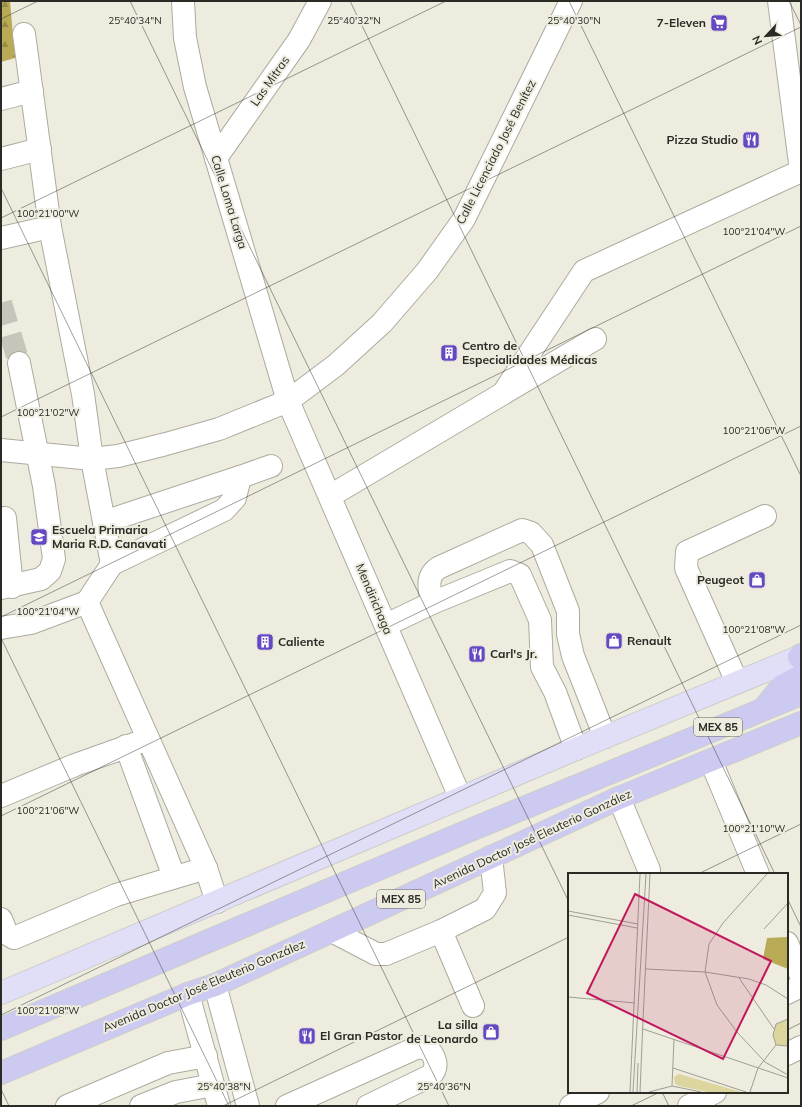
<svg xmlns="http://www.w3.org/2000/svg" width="802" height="1107" font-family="Mulish,sans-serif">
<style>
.forest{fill:url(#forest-firs)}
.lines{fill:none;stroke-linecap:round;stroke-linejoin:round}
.minor-tunnel{stroke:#c6c5b9;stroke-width:22;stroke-dasharray:22 11;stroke-linecap:butt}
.minor-casing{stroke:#acab9e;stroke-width:24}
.major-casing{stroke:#cccccb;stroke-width:24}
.highway-casing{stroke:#cccccb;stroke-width:24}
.minor{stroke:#fff;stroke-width:22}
.major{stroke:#e1dff7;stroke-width:22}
.highway{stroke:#cdcaf1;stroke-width:22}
.ticks{fill:none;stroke:#2b2a25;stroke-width:1;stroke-opacity:0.45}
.labels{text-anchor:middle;stroke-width:4;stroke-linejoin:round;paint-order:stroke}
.shield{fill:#edecde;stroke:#65645c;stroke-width:1}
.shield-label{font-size:11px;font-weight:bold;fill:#2b2a25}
.poi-label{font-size:12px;font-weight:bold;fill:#2b2a25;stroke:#edecde;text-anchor:start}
.street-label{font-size:12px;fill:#2b2a25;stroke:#edecde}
.inset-road{fill:none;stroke:#9f9e94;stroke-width:1}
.view{fill:#c2185b;fill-opacity:0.15;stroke:#c2185b;stroke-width:2}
.inset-edge{fill:none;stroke:#2b2a25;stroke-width:2}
.ticks-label{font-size:10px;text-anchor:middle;fill:#2b2a25;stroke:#edecde;stroke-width:4;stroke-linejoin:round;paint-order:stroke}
</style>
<defs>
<pattern id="forest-firs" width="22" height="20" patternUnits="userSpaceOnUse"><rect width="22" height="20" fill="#b9ab55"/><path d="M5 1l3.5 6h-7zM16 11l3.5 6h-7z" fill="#978b46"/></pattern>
</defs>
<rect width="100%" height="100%" fill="#edecde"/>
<!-- forest -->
<polygon class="forest" points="1,1 10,1 15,58 1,62"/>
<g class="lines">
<!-- minor-tunnel -->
<polyline class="minor-tunnel" points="1,303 19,363"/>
<defs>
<g id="minor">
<polyline points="183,1 185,38 195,87 288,401 460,797"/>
<polyline points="779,1 801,171"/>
<polyline points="24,34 50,227 83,394 92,459 112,564"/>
<polyline points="1,99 32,91"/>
<polyline points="216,158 299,40 320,1"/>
<polyline points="1,159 40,149"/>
<polyline points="1,238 50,227"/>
<polyline points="504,392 584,271 801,171"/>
<polyline points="1,450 92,459 118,456 166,444 219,429 288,401 336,365 382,323 427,271 464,219 571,1"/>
<polyline points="240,477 271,466"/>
<polyline points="330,496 595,339"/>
<polyline points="5,518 12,587"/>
<polyline points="1,588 41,579 50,571 54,559 44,486 19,363"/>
<polyline points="87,602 206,868 217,902"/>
<polyline points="432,603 510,571 520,575 540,620 542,667 555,692 576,749"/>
<path d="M386 625 432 603C430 590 425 577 438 568L522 530 531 533 542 545 568 611V634L573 656 605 737"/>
<polyline points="1,628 31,623 87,602 112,564 224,510 235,498 240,477 104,522"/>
<polyline points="737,682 686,568 687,552 765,516"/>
<polyline points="126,746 174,877"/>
<polyline points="711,761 758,874"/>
<polyline points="1,796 75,765 148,739"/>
<polyline points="619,798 649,870"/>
<polyline points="1,919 7,934 14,938 116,895 206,868"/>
<polyline points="332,931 376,954 386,954 441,931 485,909 495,893 491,857"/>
<polyline points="441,931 473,1006"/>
<polyline points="787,943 801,976"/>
<polyline points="215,985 248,1106"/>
<polyline points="787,993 801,986"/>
<polyline points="188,994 219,1106"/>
<polyline points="787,1054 801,1047"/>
<polyline points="67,1106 168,1063 206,1056"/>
<polyline points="141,1106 176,1092 213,1085"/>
<path d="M287 1106 416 1048 425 1047C435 1054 440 1067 430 1076L368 1106"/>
<polyline points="571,1106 598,1092"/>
<polyline points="689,1106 715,1092"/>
</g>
<polyline id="major" points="1,993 576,749 799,657"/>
<g id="highway">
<polyline points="799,657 801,655"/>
<polyline points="766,706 782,686 801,676"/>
<polyline points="1,1029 468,831 801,694"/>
<polyline points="1,1073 188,994 215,985 619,798 801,723"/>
</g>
</defs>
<!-- minor casing -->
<use href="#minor" class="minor-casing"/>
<!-- major casing -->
<use href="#major" class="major-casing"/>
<!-- highway casing -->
<use href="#highway" class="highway-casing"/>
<!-- minor -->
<use href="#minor" class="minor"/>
<!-- major -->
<use href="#major" class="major"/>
<!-- highway -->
<use href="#highway" class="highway"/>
</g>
<!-- ticks -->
<path class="ticks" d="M130 1 569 902M350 1 775 874M569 1 801 476M789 1 801 25M1 19 38 1M1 188 449 1106M1 218 446 1M1 417 801 27M1 617 801 226M1 638 229 1106M1 816 801 426M698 874 801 824M787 898 801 927M1 1015 801 625M787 1030 801 1023M1 1089 9 1106M662 1092 669 1106M223 1106 569 937M631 1106 660 1092"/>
<!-- icons -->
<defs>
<symbol id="supermarket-square" viewBox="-11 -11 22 22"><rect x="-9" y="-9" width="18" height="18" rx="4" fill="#6449c2" stroke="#edecde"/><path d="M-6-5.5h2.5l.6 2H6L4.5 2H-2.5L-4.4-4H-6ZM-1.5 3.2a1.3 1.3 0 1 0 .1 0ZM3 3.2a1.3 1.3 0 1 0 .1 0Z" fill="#fff"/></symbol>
<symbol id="restaurant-square" viewBox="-11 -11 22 22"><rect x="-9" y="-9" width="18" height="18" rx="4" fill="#6449c2" stroke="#edecde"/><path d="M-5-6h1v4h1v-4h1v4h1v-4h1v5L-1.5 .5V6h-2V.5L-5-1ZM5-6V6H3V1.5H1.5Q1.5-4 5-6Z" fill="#fff"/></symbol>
<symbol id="building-square" viewBox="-11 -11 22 22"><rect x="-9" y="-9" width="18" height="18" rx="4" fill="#6449c2" stroke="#edecde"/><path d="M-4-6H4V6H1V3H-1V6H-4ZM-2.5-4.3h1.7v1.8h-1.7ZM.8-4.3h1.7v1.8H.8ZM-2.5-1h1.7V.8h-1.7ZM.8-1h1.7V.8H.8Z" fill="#fff"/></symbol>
<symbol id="school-square" viewBox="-11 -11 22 22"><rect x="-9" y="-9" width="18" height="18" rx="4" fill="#6449c2" stroke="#edecde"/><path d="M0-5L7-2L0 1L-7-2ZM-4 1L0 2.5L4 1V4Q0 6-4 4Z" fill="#fff"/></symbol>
<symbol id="shop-square" viewBox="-11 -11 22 22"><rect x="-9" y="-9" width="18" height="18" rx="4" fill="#6449c2" stroke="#edecde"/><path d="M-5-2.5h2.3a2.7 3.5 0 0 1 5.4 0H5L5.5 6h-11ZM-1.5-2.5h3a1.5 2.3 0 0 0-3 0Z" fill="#fff"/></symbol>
</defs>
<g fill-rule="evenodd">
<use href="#supermarket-square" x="709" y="13" width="20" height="20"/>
<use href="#restaurant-square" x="741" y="130" width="20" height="20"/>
<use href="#building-square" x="439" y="343" width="20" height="20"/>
<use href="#school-square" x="29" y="527" width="20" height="20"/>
<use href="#shop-square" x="747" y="570" width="20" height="20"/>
<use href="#shop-square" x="604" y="631" width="20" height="20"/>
<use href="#building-square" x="255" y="632" width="20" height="20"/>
<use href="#restaurant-square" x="467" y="644" width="20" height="20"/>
<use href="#shop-square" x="481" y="1022" width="20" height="20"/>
<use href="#restaurant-square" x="297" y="1026" width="20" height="20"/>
</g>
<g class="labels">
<!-- shield labels -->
<g class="shield">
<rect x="694" y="718" width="48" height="18" rx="3"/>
<rect x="377" y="890" width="48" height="18" rx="3"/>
</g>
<g class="shield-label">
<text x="718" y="731">MEX 85</text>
<text x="401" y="903">MEX 85</text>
</g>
<!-- poi labels -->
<g class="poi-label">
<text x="706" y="27" text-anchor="end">7-Eleven</text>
<text x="738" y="144" text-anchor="end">Pizza Studio</text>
<text x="462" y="350">Centro de<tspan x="462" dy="14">Especialidades Médicas</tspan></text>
<text x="52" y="534">Escuela Primaria<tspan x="52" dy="14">Maria R.D. Canavati</tspan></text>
<text x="744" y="584" text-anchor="end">Peugeot</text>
<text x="627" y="645">Renault</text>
<text x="278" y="646">Caliente</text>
<text x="490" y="658">Carl's Jr.</text>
<text x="478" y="1029" text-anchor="end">La silla<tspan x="478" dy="14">de Leonardo</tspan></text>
<text x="320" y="1040">El Gran Pastor</text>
</g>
<!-- street labels -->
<g class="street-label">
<text transform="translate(270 81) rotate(-55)" y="4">Las Mitras</text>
<text transform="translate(496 152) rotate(-63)" y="4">Calle Licenciado José Benítez</text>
<text transform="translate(229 202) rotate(73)" y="4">Calle Loma Larga</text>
<text transform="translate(374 599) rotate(67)" y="4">Mendirichaga</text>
<text transform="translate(532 839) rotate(-25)" y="4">Avenida Doctor José Eleuterio González</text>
<text transform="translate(204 986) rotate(-23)" y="4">Avenida Doctor José Eleuterio González</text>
</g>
</g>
<!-- overview -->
<g transform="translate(568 873)">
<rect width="220" height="220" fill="#edecde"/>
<path d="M220 64V96L195 86 199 65Z" fill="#b9ab55"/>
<path d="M220 146V173L208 172 205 162 208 151ZM111 201 173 219H140L111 213 107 211 106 204Z" fill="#ddd59e"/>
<path class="inset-road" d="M199 1 155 50 141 71 137 99 149 132 169 159 197 189 220 202M0 38 70 51M0 42 69 55M196 56 220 30M78 96 137 99 181 106 198 112 220 126M171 105 206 156M0 124 67 130M220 146 208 151 205 162 208 172 220 173M75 147 82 1M75 156 220 205M105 195 178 219M104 213 106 166M62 219 72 1M65 219 78 1M69 219 70 190M72 219 75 147M81 219 104 213 133 219M182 219 190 195 208 172"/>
<path class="view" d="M67 21 203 88 155 186 19 120Z"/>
<rect width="220" height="220" class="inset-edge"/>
</g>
<g class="ticks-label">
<text x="135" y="24">25°40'34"N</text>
<text x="354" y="24">25°40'32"N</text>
<text x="574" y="24">25°40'30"N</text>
<text x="48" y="217">100°21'00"W</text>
<text x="754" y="235">100°21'04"W</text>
<text x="48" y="416">100°21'02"W</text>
<text x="754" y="434">100°21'06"W</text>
<text x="48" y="615">100°21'04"W</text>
<text x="754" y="633">100°21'08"W</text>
<text x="48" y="814">100°21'06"W</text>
<text x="754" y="832">100°21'10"W</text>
<text x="48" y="1014">100°21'08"W</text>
<text x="224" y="1090">25°40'38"N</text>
<text x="444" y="1090">25°40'36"N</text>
</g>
<!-- border -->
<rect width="802" height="1107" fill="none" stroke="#2b2a25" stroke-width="4"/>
<!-- north arrow -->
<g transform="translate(766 36) rotate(244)" stroke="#edecde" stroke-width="3" paint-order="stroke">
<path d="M0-3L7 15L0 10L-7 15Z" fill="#2b2a25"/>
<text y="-6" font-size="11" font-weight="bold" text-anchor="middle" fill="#2b2a25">N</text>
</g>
</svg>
